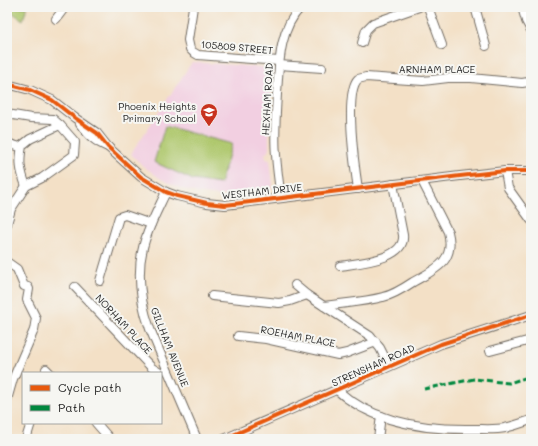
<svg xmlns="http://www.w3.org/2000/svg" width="538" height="446" font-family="Mali,sans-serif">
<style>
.built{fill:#f2cfe1}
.green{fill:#aec76c;stroke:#6c794c}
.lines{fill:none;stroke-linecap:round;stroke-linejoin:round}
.minor-casing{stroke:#716a61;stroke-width:10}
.minor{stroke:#fff;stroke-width:8}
.quiet{stroke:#00873e;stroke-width:3;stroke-dasharray:6 3;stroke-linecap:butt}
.cycleway-casing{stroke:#f6f6f2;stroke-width:6}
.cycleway{stroke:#e8590c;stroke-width:4}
.labels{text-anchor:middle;stroke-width:4;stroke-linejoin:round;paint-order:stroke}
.street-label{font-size:10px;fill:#2b2b2b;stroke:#f6f6f2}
.poi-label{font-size:10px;fill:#2b2b2b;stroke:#f6f6f2;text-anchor:end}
</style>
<rect width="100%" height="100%" fill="#f6f6f2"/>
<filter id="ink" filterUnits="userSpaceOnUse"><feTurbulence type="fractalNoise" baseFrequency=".025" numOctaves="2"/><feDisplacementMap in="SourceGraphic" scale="8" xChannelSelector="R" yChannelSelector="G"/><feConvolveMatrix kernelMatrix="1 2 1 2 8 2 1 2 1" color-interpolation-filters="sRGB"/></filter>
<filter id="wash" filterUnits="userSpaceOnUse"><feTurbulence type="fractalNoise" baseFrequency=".012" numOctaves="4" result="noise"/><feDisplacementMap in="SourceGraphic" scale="16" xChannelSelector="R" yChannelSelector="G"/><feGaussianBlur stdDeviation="0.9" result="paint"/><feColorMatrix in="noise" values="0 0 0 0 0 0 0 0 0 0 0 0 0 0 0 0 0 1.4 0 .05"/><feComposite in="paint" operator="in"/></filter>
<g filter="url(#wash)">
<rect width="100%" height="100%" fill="#f3e0c6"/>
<!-- built -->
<polygon class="built" points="192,62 273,68 269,114 269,152 265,153 266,159 270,160 273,185 269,191 218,196 198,193 180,188 161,179 143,166 131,154"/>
<!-- green -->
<g class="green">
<polygon points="7,7 27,7 23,20 7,9"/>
<polygon points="165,126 232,144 220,184 193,180 154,162"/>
</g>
</g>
<g filter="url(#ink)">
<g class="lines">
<defs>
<g id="minor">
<polyline points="193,7 188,40 190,49 193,52 198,55 211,56 279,61"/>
<polyline points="428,7 442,45"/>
<polyline points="475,7 486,46"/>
<polyline points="522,7 526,21 531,30"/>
<polyline points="56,19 65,7"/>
<polyline points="362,43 366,30 373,23 419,7"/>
<polyline points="279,65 322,68"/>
<polyline points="7,84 30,90 52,100 75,118 97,133 108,147 141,177 166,192 177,196 207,203 225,205 242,203 460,176 505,171 531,171"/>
<polyline points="7,114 31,118 53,119 61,126 75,142 74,155 42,178 26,186 11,209 7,224"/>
<path d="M80 124C88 135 95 142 108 147"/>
<polyline points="7,143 20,147 30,139 60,125"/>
<path d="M22 146C19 162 20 170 26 186"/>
<polyline points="505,171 508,188 531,220"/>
<path d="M358 189C355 169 344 92 358 79L366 77 423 81 448 78H471L522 83 528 82 531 79"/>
<path d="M166 192C160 205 153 218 148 232 135 264 139 298 150 329L197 439"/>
<path d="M281 198C279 184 277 169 276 155 274 135 276 114 277 94 279 64 279 29 301 7"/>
<polyline points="7,262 17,269 24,286 28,287 29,289 27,300 36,318 34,330 13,379 7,400"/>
<path d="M340 266C357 263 406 260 403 235L393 184"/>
<polyline points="100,281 119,217 125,215 151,224"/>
<polyline points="295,285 307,295 370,336 380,348 389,366"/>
<polyline points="75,287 152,368 160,373"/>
<polyline points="212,296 279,303 290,301 307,295"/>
<path d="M324 306C344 303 364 302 383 297 393 295 404 288 413 282 434 270 456 262 448 232L422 181"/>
<polyline points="238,336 266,339 338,355 347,353 376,342"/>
<polyline points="490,351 531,340"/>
<polyline points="46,369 50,373"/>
<path d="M337 390C373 423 428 430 474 429 484 429 495 430 505 428 514 426 522 423 531 420"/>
<polyline points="96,423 110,439"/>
<polyline points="26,439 31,423"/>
<polyline points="224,439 441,344 531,315"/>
<polyline points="378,439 381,416"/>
</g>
</defs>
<!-- minor casing -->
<use href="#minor" class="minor-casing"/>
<!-- minor -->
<use href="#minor" class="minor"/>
<!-- quiet -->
<polyline class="quiet" points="424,389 474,379 509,383 531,376"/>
<defs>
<g id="cycleway">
<polyline points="7,84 30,90 52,100 75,118 97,133 108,147 141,177 166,192 177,196 207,203 225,205 242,203 460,176 505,171 531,171"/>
<polyline points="224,439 441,344 531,315"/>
</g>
</defs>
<!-- cycleway casing -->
<use href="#cycleway" class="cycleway-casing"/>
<!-- cycleway -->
<use href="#cycleway" class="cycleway"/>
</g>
</g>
<!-- icons -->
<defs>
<symbol id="school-pin" viewBox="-11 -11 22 30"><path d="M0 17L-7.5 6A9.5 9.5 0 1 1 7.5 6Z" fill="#c8321e" stroke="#f6f6f2"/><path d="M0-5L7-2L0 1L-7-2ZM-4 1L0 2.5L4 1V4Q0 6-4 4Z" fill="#fff"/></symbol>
</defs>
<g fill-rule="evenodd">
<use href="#school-pin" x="199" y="102" width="20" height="27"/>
</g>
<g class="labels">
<!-- street labels -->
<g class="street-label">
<text transform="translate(237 47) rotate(5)" y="4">105809 STREET</text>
<text x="437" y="73">ARNHAM PLACE</text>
<text transform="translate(267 99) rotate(-87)" y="4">HEXHAM ROAD</text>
<text transform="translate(262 191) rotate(-6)" y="4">WESTHAM DRIVE</text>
<text transform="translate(124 324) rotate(47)" y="4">NORHAM PLACE</text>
<text transform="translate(298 336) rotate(11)" y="4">ROEHAM PLACE</text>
<text transform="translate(170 347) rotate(68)" y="4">GILLHAM AVENUE</text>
<text transform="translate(373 365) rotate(-24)" y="4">STRENSHAM ROAD</text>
</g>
<!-- poi labels -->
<g class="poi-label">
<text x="196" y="110">Phoenix Heights<tspan x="196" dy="12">Primary School</tspan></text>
</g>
</g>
<!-- margin -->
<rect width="538" height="446" fill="none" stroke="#f6f6f2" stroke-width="24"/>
<!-- legend -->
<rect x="22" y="372" width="140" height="52" fill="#f6f6f2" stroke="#a5a5a2"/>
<rect x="30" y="385" width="20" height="6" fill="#e8590c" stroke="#a5a5a2"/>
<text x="58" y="392" font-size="12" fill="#2b2b2b">Cycle path</text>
<rect x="30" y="405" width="20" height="6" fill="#00873e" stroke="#a5a5a2"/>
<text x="58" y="412" font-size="12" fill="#2b2b2b">Path</text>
</svg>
